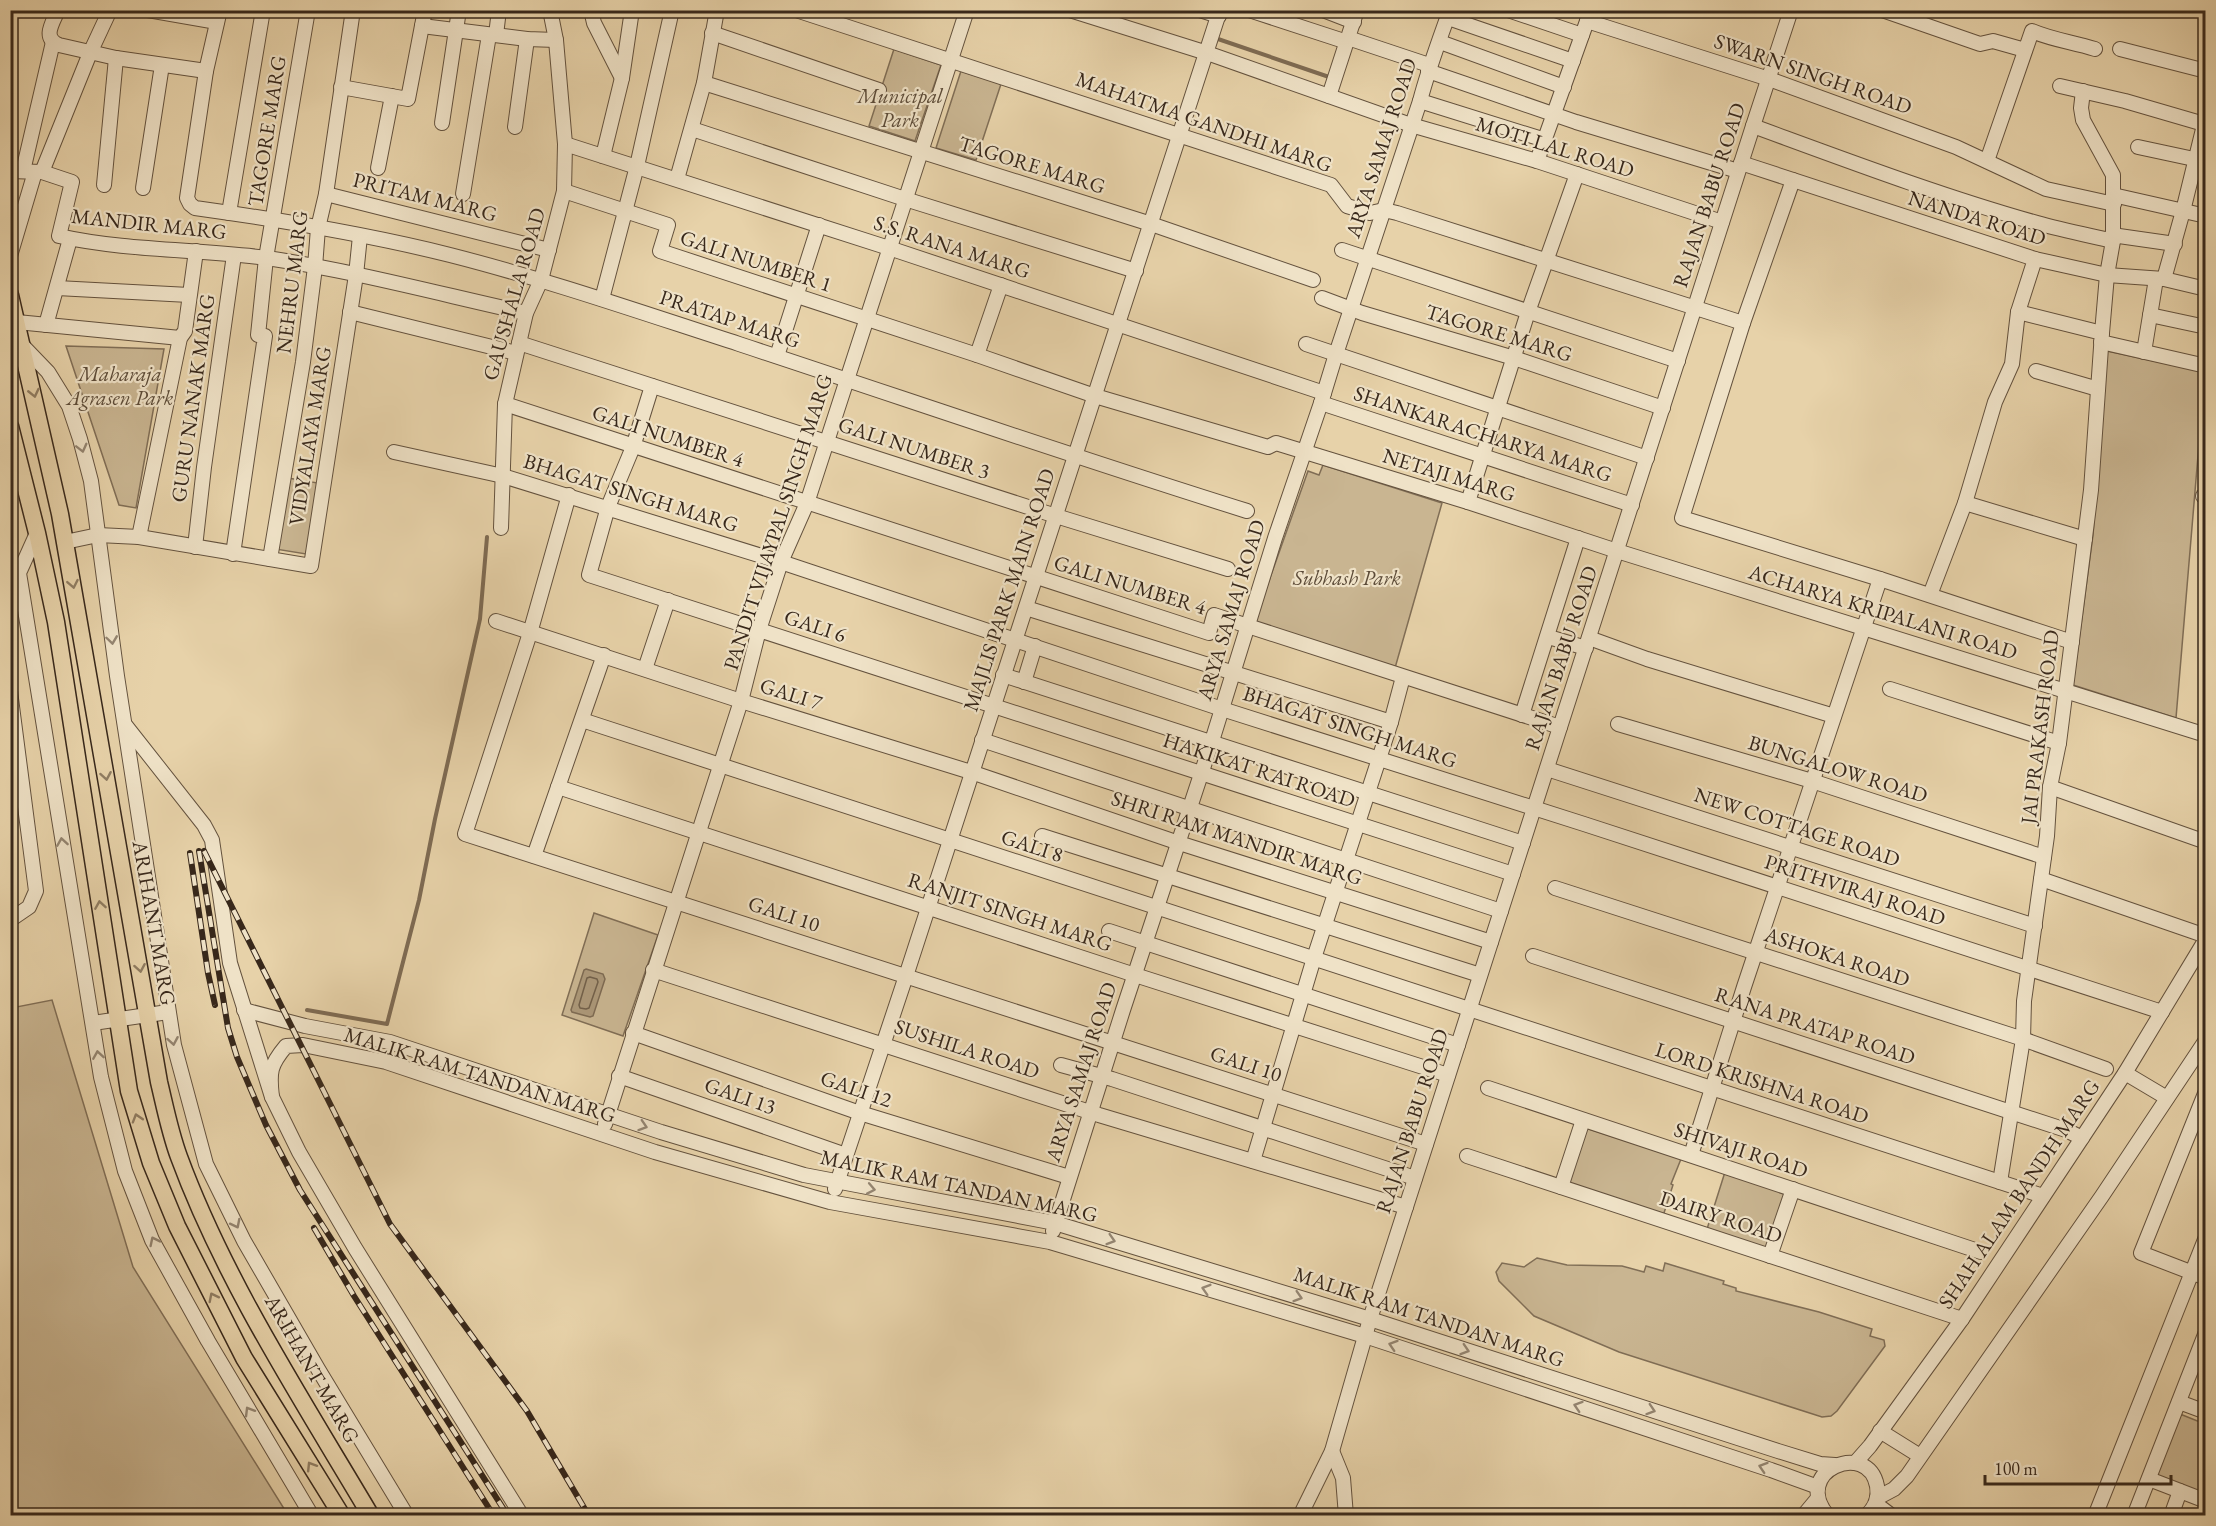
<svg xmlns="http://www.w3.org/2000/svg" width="2216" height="1526" font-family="'EB Garamond',serif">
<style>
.green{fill:#c9b591;stroke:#806e56;stroke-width:1.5}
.water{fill:#ac9879;stroke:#7e6b53;stroke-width:1.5}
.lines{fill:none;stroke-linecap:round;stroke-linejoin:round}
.shore{stroke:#72604a;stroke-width:1.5}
.stream{stroke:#7e6b53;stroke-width:4}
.minor-casing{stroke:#64523e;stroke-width:16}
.major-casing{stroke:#38281b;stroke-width:19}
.minor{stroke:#efe2c7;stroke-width:14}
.major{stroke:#e7d2a9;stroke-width:16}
.rail-casing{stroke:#38281b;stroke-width:6}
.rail{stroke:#efe2c7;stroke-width:4;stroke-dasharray:11;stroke-linecap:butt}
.oneway{stroke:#907d62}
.oneway2{stroke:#948571}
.labels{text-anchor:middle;stroke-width:4.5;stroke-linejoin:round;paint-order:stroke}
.street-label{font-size:21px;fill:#38281b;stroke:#efe2c7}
.park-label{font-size:21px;font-style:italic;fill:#5c4b38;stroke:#efe2c7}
</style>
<rect width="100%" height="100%" fill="#e7d2a9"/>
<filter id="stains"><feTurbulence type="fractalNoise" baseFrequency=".00333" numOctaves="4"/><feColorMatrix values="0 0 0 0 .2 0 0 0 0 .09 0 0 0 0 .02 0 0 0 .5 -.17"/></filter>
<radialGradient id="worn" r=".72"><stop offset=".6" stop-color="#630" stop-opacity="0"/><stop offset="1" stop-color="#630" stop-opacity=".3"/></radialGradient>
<!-- green -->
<g class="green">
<polygon points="894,49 941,65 915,141 869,126"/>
<polygon points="961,71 1001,84 976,160 936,148"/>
<polygon points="66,346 164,349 136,508 119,505"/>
<polygon points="2107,351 2205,372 2176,718 2073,685 2093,535"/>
<polygon points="1323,465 1442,503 1395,668 1254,623 1308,471 1319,475"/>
<polygon points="288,478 318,483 306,554 275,549"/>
<polygon points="594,913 658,935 623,1036 562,1015"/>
<polygon points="52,1000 133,1267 288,1515 11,1515 11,1008"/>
<polygon points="1586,1128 1681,1159 1671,1184 1673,1185 1663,1216 1567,1184"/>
<polygon points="1725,1172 1788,1192 1769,1249 1707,1229"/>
<polygon points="1537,1258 1567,1265 1622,1266 1644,1272 1646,1266 1663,1271 1665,1263 1724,1281 1723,1284 1736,1288 1736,1291 1819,1312 1872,1329 1870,1336 1884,1340 1885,1346 1837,1411 1831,1416 1822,1417 1619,1352 1534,1316 1499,1281 1496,1272 1502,1263 1524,1267"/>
<polygon points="2180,1414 2205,1424 2205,1495 2156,1476"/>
</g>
<!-- water -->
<polygon class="water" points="586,969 603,974 605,979 593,1016 590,1017 572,1012 571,1010 584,970"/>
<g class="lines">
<!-- shore -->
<polygon class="shore" points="590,977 597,979 598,982 589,1008 586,1009 580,1008 579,1005 587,978"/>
<!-- stream -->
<g class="stream">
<polyline points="1218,39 1332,78"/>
<polyline points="307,1010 387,1024 419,900 435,819 480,619 487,537"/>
</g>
<defs>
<g id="minor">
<path d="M58 10C52 24 42 38 59 45L116 58 206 71"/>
<polyline points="148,10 217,22"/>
<path d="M220 10 206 71 187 198 190 204 195 208C281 220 366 234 450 255 548 280 643 313 739 344 909 400 1077 458 1247 511"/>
<polyline points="591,10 594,23 622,78"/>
<polyline points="796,10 1331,185 1347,206 1370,213 1384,210 1397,213 1743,323"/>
<polyline points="1070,10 1207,53 1411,125 1537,161 1722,222"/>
<polyline points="1200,10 1219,16"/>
<polyline points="1249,10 1347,42"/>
<polyline points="1323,10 1354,22"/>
<polyline points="1508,10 1582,35"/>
<polyline points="1882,10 1980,44 1993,41 2025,50"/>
<polyline points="1448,18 1573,61"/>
<polyline points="1587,21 1769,79 1956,147 2046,189 2114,204"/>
<polyline points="422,26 527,39 556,40"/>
<polyline points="712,33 879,90"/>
<polyline points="496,35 499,10"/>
<polyline points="1348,38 1429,65"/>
<polyline points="1440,42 1564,87"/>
<polyline points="2120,49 2206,71"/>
<polyline points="1428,71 1576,122 1738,171"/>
<polyline points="704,83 1151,224 1313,280"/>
<polyline points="2060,86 2125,101 2204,124"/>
<polyline points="341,87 408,99 425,10"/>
<polyline points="1329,96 1357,10"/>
<polyline points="1420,101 1545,140"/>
<polyline points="442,123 459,10"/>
<path d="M1753 126C1846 160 1941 196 2037 223 2062 230 2087 235 2113 241"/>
<polyline points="515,127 527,39"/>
<polyline points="692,129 905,199 1136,271"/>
<polyline points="565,144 889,248 1324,393"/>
<polyline points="2138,147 2194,159"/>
<polyline points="603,156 622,78 632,10"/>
<polyline points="1537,161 1591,10"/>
<path d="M1987 161 2032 31C2053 40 2073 42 2095 49"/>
<polyline points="1741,163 2035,259 2107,275 2164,279 2206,289"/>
<polyline points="378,168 392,96"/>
<path d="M10 171 42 172 72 182 59 236C126 251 199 249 267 258 354 271 440 294 526 313"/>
<polyline points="23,171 53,42"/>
<polyline points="42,172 90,53 110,10"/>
<polyline points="677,179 704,83 717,10"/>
<polyline points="1793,180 1743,323 1682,518 1880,579 2072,642"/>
<polyline points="104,185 116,58"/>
<polyline points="143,188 162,65"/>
<polyline points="564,191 668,225 660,251 977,355 1095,396 1268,447 1276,443 1468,502 1617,551 2206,735"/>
<polyline points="326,194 549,250"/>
<polyline points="463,194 489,35"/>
<polyline points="2113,195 2206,216"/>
<polyline points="229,213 263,10"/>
<polyline points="2112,235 2175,244"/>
<polyline points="1342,250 1678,361"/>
<polyline points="10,256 35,172"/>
<polyline points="2164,279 2183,211 2206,117"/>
<polyline points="57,288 189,295"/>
<polyline points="1322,298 1362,313 1514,358 1663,408"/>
<polyline points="602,299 637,166 672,10"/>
<polyline points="350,312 516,353"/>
<polyline points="2018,312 2102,333"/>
<polyline points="2150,315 2206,327"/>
<polyline points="17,322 180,338"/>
<polyline points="46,325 70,239"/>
<polyline points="2101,342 2206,366"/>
<polyline points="519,343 1056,516 1228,569"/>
<polyline points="1306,344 1647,458"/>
<polyline points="22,345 48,372 69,406 80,439 91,481 117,676 174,1045 206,1164 244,1241 318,1369 407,1516"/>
<polyline points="2144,352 2156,279"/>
<polyline points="977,355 1001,285"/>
<polyline points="777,356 819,225"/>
<polyline points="2036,371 2098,389"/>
<polyline points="652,386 633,447 608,507 589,575 1513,874"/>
<polyline points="1321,403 1632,505"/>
<polyline points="505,404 1209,633 1214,615 1560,727"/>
<polyline points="394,452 503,476 781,562 1222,709 1584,824 2162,1012"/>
<polyline points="10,480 23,480"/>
<polyline points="569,495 530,633 465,834 1426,1144"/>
<polyline points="2203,496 2206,496"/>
<polyline points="1468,502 1528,312 1577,174"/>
<polyline points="1965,503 2085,539"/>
<polyline points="501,528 505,404 526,313 541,280 564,191 565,144 556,40 550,10"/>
<polyline points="37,533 19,573 101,1077 125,1171 152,1240 208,1341 312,1516"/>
<polyline points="139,537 180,338 185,331 196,251"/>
<polyline points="65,542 98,535 139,537 311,566 356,275 360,236"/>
<polyline points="195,547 204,467 234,255"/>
<polyline points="233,554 265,336 258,335 266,258 308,10"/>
<polyline points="270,559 303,362 315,267 318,228 326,194 353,10"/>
<polyline points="1930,595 1965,503 1995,402 2012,364 2018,312 2035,259"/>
<polyline points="1026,608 1391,722"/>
<polyline points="496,621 741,701 971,772 1179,843 1491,942"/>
<polyline points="1552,638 1586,648"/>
<polyline points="1589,638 1647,659 1834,716"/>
<polyline points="645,669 668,600"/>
<polyline points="1003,675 1523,843"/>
<polyline points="1024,682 1035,646"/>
<polyline points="1890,689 2059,743"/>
<polyline points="10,691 36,891 29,907 10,920"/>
<polyline points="1522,715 1578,538"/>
<polyline points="582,720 2043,1196"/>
<polyline points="1618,724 1812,781 2044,857"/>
<polyline points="126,726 204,825 212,840 230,963 272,1097 299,1152 355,1248 522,1516"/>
<polyline points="982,740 1501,911"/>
<polyline points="1547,769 2035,926"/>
<polyline points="558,787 1135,975 1448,1075"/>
<polyline points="2050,787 2206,842"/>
<polyline points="1042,836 1480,975"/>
<polyline points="534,856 604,655"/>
<polyline points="2041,879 2206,936"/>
<polyline points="1555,888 2017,1037 2106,1069"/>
<polyline points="1109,931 1458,1045"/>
<polyline points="1533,956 2066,1130 2082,1138"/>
<polyline points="653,970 1099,1115 1406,1207"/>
<polyline points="244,1010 305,1026 390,1042 661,1132 804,1175 1055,1223 1370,1319 1778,1451 1820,1464 1835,1465"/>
<polyline points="93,1023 168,1012"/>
<polyline points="633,1033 860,1113 1069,1177"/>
<polyline points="1061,1065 1112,1079 1415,1178"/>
<polyline points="2125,1073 2167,1098"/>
<polyline points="619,1076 846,1155"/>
<polyline points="1488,1088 1981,1252"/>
<polyline points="2206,1091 2141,1253 2206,1278"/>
<path d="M272 1097C269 1072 270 1065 286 1046L303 1045 386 1062 655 1152 830 1202 1050 1242 1365 1336 1771 1470 1818 1487"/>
<polyline points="605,1124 741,701 759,630 781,562 807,503 967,10"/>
<polyline points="1691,1155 1744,987 1880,579"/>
<polyline points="1467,1156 1962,1319"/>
<polyline points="1253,1161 1314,958 1391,722 1403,677"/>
<polyline points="2000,1182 2023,1039 2024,1001 2047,836 2050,787 2059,743 2091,490 2102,333 2107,275 2113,241 2113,175 2083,120 2081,108 2083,91"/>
<polyline points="1561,1187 1583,1120"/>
<polyline points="835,1189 906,976 1220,10"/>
<path d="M1053 1231 1123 1010 1212 741 1275 538 1321 403 1336 354 1420 101C1428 70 1439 41 1450 10"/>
<polyline points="1770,1256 1793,1189"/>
<polyline points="2179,1402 2206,1412"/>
<polyline points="1880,1431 1920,1456"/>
<polyline points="1332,1451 1343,1478 1346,1516"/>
<polyline points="1855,1463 1870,1446 1962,1319 2082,1138 2125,1073 2206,939"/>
<polyline points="2149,1479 2206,1501"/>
<polyline points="1877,1498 1894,1489 1907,1476 2102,1196 2206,1040"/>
<polyline points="1876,1504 1892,1516"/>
<polyline points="1300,1516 1332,1451 1370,1319 1753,126 1791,10"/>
<polyline points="1803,1516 1818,1498"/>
<path d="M1828 1516C1790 1471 1868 1439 1877 1486 1879 1497 1875 1508 1866 1516"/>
<polyline points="2095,1516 2206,1237"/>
<polyline points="2134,1516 2206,1332"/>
<polyline points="2171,1516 2180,1491"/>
</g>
<g id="major">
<path d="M10 295 60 514 159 1082C165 1107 170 1133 179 1157 225 1282 303 1401 371 1516"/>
<polyline points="10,426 37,533 56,622 129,1091 151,1163 177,1226 244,1358 342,1516"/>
</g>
</defs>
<!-- minor casing -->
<use href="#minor" class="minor-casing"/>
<!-- major casing -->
<use href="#major" class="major-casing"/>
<!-- minor -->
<use href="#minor" class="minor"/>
<!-- major -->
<use href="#major" class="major"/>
<defs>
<g id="rail">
<polyline points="199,851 228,1028 237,1057 266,1125 300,1190 508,1516"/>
<polyline points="204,851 390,1224 527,1411 589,1516"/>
<polyline points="190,853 208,973 215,1005"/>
<polyline points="314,1228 354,1296 494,1516"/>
</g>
</defs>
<!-- rail casing -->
<use href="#rail" class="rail-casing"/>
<!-- rail -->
<use href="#rail" class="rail"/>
</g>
<!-- one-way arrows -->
<defs><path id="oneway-chevron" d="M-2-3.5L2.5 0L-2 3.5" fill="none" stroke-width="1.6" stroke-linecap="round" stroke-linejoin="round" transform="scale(1.5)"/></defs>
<g class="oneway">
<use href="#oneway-chevron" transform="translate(34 393) rotate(77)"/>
<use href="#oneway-chevron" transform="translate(73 584) rotate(79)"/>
<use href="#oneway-chevron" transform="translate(106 776) rotate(80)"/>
<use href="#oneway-chevron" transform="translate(100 905) rotate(-99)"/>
<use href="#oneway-chevron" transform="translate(140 968) rotate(80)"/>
<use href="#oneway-chevron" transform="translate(137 1118) rotate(-107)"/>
<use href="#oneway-chevron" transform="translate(213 1297) rotate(-117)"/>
<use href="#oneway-chevron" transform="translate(311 1466) rotate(-122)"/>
</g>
<g class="oneway2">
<use href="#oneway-chevron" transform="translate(82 448) rotate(76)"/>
<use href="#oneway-chevron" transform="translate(112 640) rotate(82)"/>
<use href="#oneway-chevron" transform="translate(62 842) rotate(-99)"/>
<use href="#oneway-chevron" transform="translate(173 1041) rotate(80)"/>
<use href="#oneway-chevron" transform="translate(98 1055) rotate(-99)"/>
<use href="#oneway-chevron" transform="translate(643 1126) rotate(18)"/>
<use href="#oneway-chevron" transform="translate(871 1189) rotate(11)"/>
<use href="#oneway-chevron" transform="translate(236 1224) rotate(63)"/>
<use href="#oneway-chevron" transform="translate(1111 1240) rotate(17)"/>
<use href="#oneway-chevron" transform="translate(154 1241) rotate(-116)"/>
<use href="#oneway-chevron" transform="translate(1206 1289) rotate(-163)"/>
<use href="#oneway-chevron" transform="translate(1298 1297) rotate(17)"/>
<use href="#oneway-chevron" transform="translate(1393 1345) rotate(-162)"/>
<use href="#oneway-chevron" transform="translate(1465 1350) rotate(18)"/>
<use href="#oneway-chevron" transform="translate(1578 1406) rotate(-162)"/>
<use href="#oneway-chevron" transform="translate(1651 1410) rotate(18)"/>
<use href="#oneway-chevron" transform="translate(249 1411) rotate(-121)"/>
<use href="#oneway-chevron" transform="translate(1763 1467) rotate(-162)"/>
</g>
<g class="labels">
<!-- street labels -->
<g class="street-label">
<text transform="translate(1813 74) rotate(19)" y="7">SWARN SINGH ROAD</text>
<text transform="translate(1204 122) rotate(19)" y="7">MAHATMA GANDHI MARG</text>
<text transform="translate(267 131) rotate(-81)" y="7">TAGORE MARG</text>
<text transform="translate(1555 147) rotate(17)" y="7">MOTI LAL ROAD</text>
<text transform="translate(1381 148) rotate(-72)" y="7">ARYA SAMAJ ROAD</text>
<text transform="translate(1032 165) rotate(17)" y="7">TAGORE MARG</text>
<text transform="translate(1709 195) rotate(-72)" y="7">RAJAN BABU ROAD</text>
<text transform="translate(425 197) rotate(14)" y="7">PRITAM MARG</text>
<text transform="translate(1977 218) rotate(17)" y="7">NANDA ROAD</text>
<text transform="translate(149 224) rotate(6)" y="7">MANDIR MARG</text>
<text transform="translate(952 247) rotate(18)" y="7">S.S. RANA MARG</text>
<text transform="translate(756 261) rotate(18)" y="7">GALI NUMBER 1</text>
<text transform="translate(292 282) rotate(-83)" y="7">NEHRU MARG</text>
<text transform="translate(514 294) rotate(-74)" y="7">GAUSHALA ROAD</text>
<text transform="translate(730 319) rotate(18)" y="7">PRATAP MARG</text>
<text transform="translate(1499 333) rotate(17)" y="7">TAGORE MARG</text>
<text transform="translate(193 398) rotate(-82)" y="7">GURU NANAK MARG</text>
<text transform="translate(1483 434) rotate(18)" y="7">SHANKARACHARYA MARG</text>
<text transform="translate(310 436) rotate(-81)" y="7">VIDYALAYA MARG</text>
<text transform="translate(668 436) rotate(18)" y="7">GALI NUMBER 4</text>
<text transform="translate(914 448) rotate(18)" y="7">GALI NUMBER 3</text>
<text transform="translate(1449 475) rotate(17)" y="7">NETAJI MARG</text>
<text transform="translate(631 493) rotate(17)" y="7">BHAGAT SINGH MARG</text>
<text transform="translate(778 522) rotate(-72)" y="7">PANDIT VIJAYPAL SINGH MARG</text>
<text transform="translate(1130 585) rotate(17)" y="7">GALI NUMBER 4</text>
<text transform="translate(1009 590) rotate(-72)" y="7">MAJLIS PARK MAIN ROAD</text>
<text transform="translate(1231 610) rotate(-73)" y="7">ARYA SAMAJ ROAD</text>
<text transform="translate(1883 612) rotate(17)" y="7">ACHARYA KRIPALANI ROAD</text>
<text transform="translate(815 626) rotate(18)" y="7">GALI 6</text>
<text transform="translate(1561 658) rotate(-72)" y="7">RAJAN BABU ROAD</text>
<text transform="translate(791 694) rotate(17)" y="7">GALI 7</text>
<text transform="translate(1350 727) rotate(18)" y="7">BHAGAT SINGH MARG</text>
<text transform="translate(2040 727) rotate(-83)" y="7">JAI PRAKASH ROAD</text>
<text transform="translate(1838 769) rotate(17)" y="7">BUNGALOW ROAD</text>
<text transform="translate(1259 770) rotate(18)" y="7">HAKIKAT RAI ROAD</text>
<text transform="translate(1797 827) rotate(18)" y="7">NEW COTTAGE ROAD</text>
<text transform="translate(1237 838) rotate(18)" y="7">SHRI RAM MANDIR MARG</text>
<text transform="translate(1032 846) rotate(18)" y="7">GALI 8</text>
<text transform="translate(1855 890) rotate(18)" y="7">PRITHVIRAJ ROAD</text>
<text transform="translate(1010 912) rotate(18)" y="7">RANJIT SINGH MARG</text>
<text transform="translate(784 914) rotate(18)" y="7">GALI 10</text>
<text transform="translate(154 923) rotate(80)" y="7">ARIHANT MARG</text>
<text transform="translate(1837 957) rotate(18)" y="7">ASHOKA ROAD</text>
<text transform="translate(1815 1026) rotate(18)" y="7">RANA PRATAP ROAD</text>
<text transform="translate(967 1049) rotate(18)" y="7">SUSHILA ROAD</text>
<text transform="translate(1246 1064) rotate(18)" y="7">GALI 10</text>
<text transform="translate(1081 1072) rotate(-72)" y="7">ARYA SAMAJ ROAD</text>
<text transform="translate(480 1075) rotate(17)" y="7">MALIK RAM TANDAN MARG</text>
<text transform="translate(1762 1083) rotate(18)" y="7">LORD KRISHNA ROAD</text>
<text transform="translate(856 1089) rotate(19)" y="7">GALI 12</text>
<text transform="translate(740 1096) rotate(19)" y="7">GALI 13</text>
<text transform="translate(1412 1121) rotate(-72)" y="7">RAJAN BABU ROAD</text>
<text transform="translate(1741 1150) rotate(18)" y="7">SHIVAJI ROAD</text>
<text transform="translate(959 1186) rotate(12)" y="7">MALIK RAM TANDAN MARG</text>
<text transform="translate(2019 1194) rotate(-56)" y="7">SHAH ALAM BANDH MARG</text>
<text transform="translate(1721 1217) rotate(18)" y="7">DAIRY ROAD</text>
<text transform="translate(1429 1317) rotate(18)" y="7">MALIK RAM TANDAN MARG</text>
<text transform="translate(312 1369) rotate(60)" y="7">ARIHANT MARG</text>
</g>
<!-- park labels -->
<g class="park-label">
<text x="900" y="103">Municipal<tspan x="900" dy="24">Park</tspan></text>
<text x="120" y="381">Maharaja<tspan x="120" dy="24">Agrasen Park</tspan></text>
<text x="1347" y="585">Subhash Park</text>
</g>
</g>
<!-- margin -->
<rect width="2216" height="1526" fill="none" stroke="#e7d2a9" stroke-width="36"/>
<rect x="12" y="12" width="2192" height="1502" fill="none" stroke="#38281b" stroke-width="3"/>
<rect x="18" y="18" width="2180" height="1490" fill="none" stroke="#38281b" stroke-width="1.5"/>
<!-- scale -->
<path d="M1985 1475v9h186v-9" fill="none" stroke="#38281b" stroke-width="3"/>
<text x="1994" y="1475" font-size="18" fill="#38281b" stroke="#efe2c7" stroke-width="4.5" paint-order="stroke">100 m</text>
<rect width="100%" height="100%" filter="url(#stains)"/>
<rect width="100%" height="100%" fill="url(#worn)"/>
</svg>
